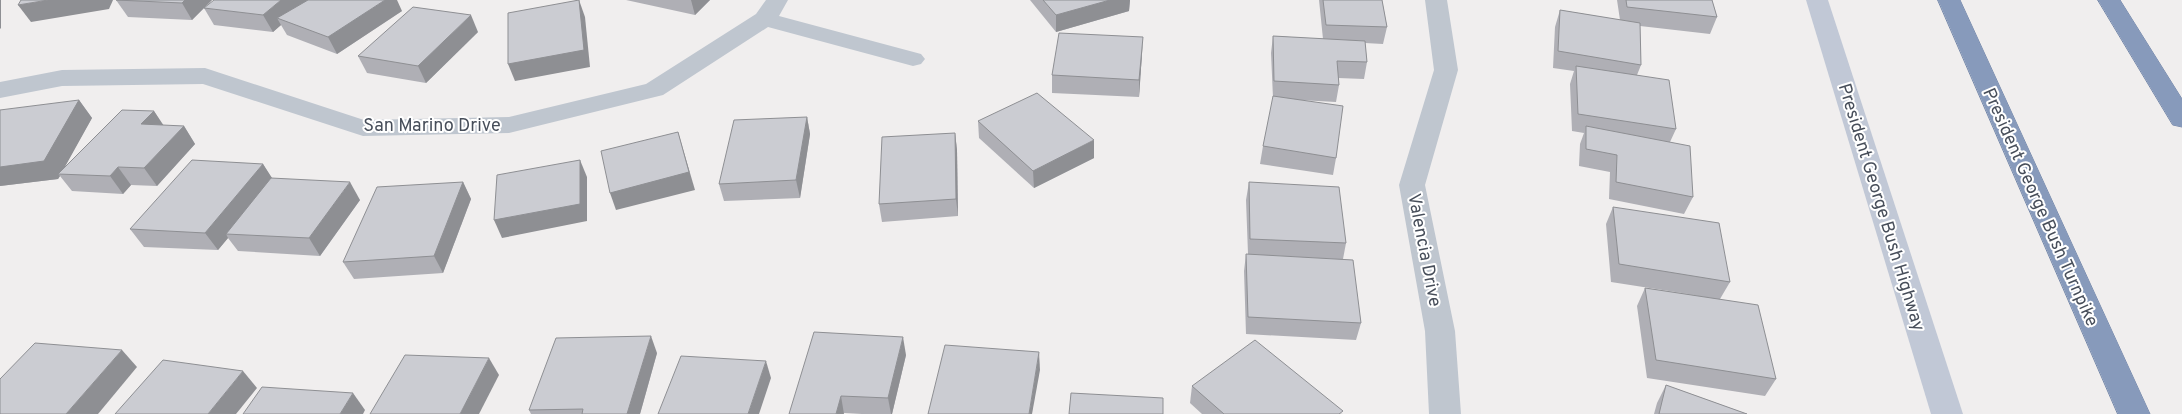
<svg xmlns="http://www.w3.org/2000/svg" width="2182" height="414" font-family="Overpass,sans-serif">
<style>
.lines{fill:none;stroke-linecap:round;stroke-linejoin:round}
.motorway-casing{stroke:#7285a7;stroke-width:1}
.minor{fill:#bfc6cf;fill-rule:evenodd}
.secondary{fill:#c1c8d6;fill-rule:evenodd}
.motorway{fill:#879abb;fill-rule:evenodd}
.wall{fill:#afafb5}
.shaded-wall{fill:#8e8f93}
.building{fill:#cbccd2;stroke:#8e8f93}
.labels{text-anchor:middle;stroke-width:4;stroke-linejoin:round;paint-order:stroke}
.street-label{font-size:18px;fill:#474e5a;stroke:#fff}
</style>
<rect width="100%" height="100%" fill="#f0eeee"/>
<g class="lines">
<defs>
<g id="motorway">
<polygon points="1938,0 1960,0 2150,414 2118,414"/>
<polygon points="2098,0 2120,0 2182,99 2182,127 2173,125"/>
</g>
</defs>
<!-- motorway casing -->
<use href="#motorway" class="motorway-casing"/>
<!-- minor -->
<g class="minor">
<polygon points="766,0 788,0 779,16 921,54 925,59 921,64 913,66 768,27 663,95 509,133 363,136 203,84 62,86 0,98 0,82 62,70 205,68 364,120 509,117 646,84 756,14"/>
<polygon points="1425,0 1447,0 1458,70 1425,185 1455,331 1461,414 1429,414 1425,331 1399,185 1434,70"/>
</g>
<!-- secondary -->
<polygon class="secondary" points="1806,0 1828,0 1963,414 1931,414"/>
<!-- motorway -->
<use href="#motorway" class="motorway"/>
</g>
<!-- wall -->
<g class="wall">
<polygon points="116,0 212,0 192,20 128,17"/>
<polygon points="626,0 710,0 695,15"/>
<polygon points="1030,0 1130,0 1129,11 1056,32"/>
<polygon points="1319,0 1382,0 1387,27 1383,44 1365,43 1367,62 1364,79 1338,78 1339,85 1336,102 1299,100 1336,158 1333,175 1260,164 1263,146 1273,98 1271,53 1273,36 1323,39"/>
<polygon points="1617,0 1712,0 1717,17 1710,34 1640,26 1641,65 1637,75 1676,129 1670,142 1693,197 1684,214 1609,199 1610,172 1579,166 1580,144 1584,133 1572,131 1570,84 1574,71 1553,68 1555,27 1560,10 1620,20"/>
<polygon points="204,8 402,11 337,54 287,35 281,25 273,32 214,25"/>
<polygon points="478,32 426,83 367,73 358,56"/>
<polygon points="1142,54 1139,97 1052,93 1052,75"/>
<polygon points="79,100 92,118 64,167 154,111 163,126 184,126 195,144 157,186 131,185 123,194 72,191 60,176 58,179 0,186"/>
<polygon points="807,117 810,134 800,198 724,201 719,184"/>
<polygon points="978,121 1094,158 1034,188 979,138"/>
<polygon points="955,133 957,150 958,216 882,222 879,204"/>
<polygon points="263,164 272,179 360,200 320,256 238,251 228,238 218,250 144,247 130,229"/>
<polygon points="463,182 471,199 443,273 354,279 343,262"/>
<polygon points="1249,182 1346,243 1343,259 1361,323 1356,340 1246,334 1244,271 1246,254 1248,254 1246,200"/>
<polygon points="1613,207 1730,282 1720,299 1776,379 1765,396 1647,378 1637,306 1645,288 1701,296 1611,282 1606,224"/>
<polygon points="657,353 640,414 531,414 529,410"/>
<polygon points="906,355 892,414 862,414 845,413 789,414"/>
<polygon points="1666,385 1747,414 1654,414 1657,403"/>
<polygon points="1192,386 1343,414 1202,414 1190,403"/>
</g>
<!-- shaded-wall -->
<g class="shaded-wall">
<polygon points="0,0 1,0 1,28 0,29"/>
<polygon points="48,0 113,0 109,9 31,22 18,5"/>
<polygon points="185,0 212,0 192,20 182,3"/>
<polygon points="281,0 310,0 277,18 281,25 273,32 263,15"/>
<polygon points="385,0 397,0 402,11 337,54 328,37"/>
<polygon points="579,0 585,17 590,67 515,81 508,64"/>
<polygon points="691,0 710,0 695,15"/>
<polygon points="1110,0 1130,0 1129,11 1056,32 1056,15"/>
<polygon points="471,15 478,32 426,83 418,66"/>
<polygon points="1143,37 1142,54 1139,97 1139,80"/>
<polygon points="79,100 92,118 61,174 58,174 60,176 58,179 0,186 0,167"/>
<polygon points="154,111 166,129 141,124"/>
<polygon points="807,117 810,134 800,198 796,180"/>
<polygon points="184,126 195,144 157,186 144,168"/>
<polygon points="678,132 695,190 616,210 610,193"/>
<polygon points="955,133 957,150 958,216 956,199"/>
<polygon points="1094,140 1094,158 1034,188 1033,171"/>
<polygon points="580,160 587,177 587,221 502,238 494,220"/>
<polygon points="263,164 274,181 226,234 228,238 218,250 205,233"/>
<polygon points="118,167 131,185 123,194 110,176"/>
<polygon points="350,182 360,200 320,256 309,238"/>
<polygon points="463,182 471,199 443,273 434,256"/>
<polygon points="651,336 657,353 640,414 627,414"/>
<polygon points="903,337 906,355 892,414 891,414 888,398"/>
<polygon points="122,350 137,367 98,414 66,414"/>
<polygon points="1039,352 1040,370 1032,414 1029,414"/>
<polygon points="489,358 499,375 479,414 460,414"/>
<polygon points="766,361 771,378 759,414 748,414"/>
<polygon points="243,371 257,388 236,414 208,414"/>
<polygon points="353,393 365,410 363,414 340,414"/>
<polygon points="841,396 844,414 836,414"/>
</g>
<!-- building -->
<g class="building">
<polygon points="21,0 48,0 18,5"/>
<polygon points="116,0 185,0 182,3"/>
<polygon points="214,0 281,0 263,15 204,8"/>
<polygon points="308,0 385,0 328,37 277,18"/>
<polygon points="579,0 584,50 508,64 508,13"/>
<polygon points="1043,0 1110,0 1056,15"/>
<polygon points="1323,0 1382,0 1387,27 1326,25"/>
<polygon points="1626,0 1712,0 1717,17 1627,7"/>
<polygon points="413,7 471,15 418,66 358,56"/>
<polygon points="1560,10 1640,23 1641,65 1558,51"/>
<polygon points="1059,33 1143,37 1139,80 1052,75"/>
<polygon points="1273,36 1365,41 1367,62 1337,61 1339,85 1274,81"/>
<polygon points="1576,66 1669,80 1676,129 1578,114"/>
<polygon points="1037,93 1094,140 1033,171 978,121"/>
<polygon points="1273,96 1343,106 1336,158 1263,146"/>
<polygon points="79,100 44,161 0,167 0,110"/>
<polygon points="122,110 154,111 141,124 184,126 144,168 118,167 110,176 58,174"/>
<polygon points="807,117 796,180 719,184 734,120"/>
<polygon points="1586,126 1690,146 1693,197 1616,182 1617,155 1586,149"/>
<polygon points="678,132 689,172 610,193 601,151"/>
<polygon points="955,133 956,199 879,204 882,137"/>
<polygon points="192,160 263,164 205,233 130,229"/>
<polygon points="580,160 580,204 494,220 497,175"/>
<polygon points="271,178 350,182 309,238 226,234"/>
<polygon points="463,182 434,256 343,262 377,187"/>
<polygon points="1249,182 1339,187 1346,243 1250,239"/>
<polygon points="1613,207 1719,223 1730,282 1619,264"/>
<polygon points="1246,254 1353,260 1361,323 1248,317"/>
<polygon points="1645,288 1758,305 1776,379 1656,360"/>
<polygon points="814,332 903,337 888,398 841,396 836,414 789,414"/>
<polygon points="651,336 627,414 582,414 583,409 529,410 556,338"/>
<polygon points="1255,340 1343,411 1339,414 1224,414 1192,386"/>
<polygon points="35,343 122,350 66,414 0,414 0,379"/>
<polygon points="945,345 1039,352 1029,414 928,414"/>
<polygon points="405,355 489,358 460,414 370,414"/>
<polygon points="681,356 766,361 748,414 658,414"/>
<polygon points="163,360 243,371 208,414 115,414"/>
<polygon points="1666,385 1747,414 1659,414"/>
<polygon points="262,387 353,393 340,414 243,414"/>
<polygon points="1071,393 1163,398 1163,414 1069,414"/>
</g>
<g class="labels">
<!-- street labels -->
<g class="street-label">
<text x="432" y="131">San Marino Drive</text>
<text transform="translate(1882 207) rotate(73)" y="6">President George Bush Highway</text>
<text transform="translate(2041 207) rotate(66)" y="6">President George Bush Turnpike</text>
<text transform="translate(1425 250) rotate(79)" y="6">Valencia Drive</text>
</g>
</g>
</svg>
